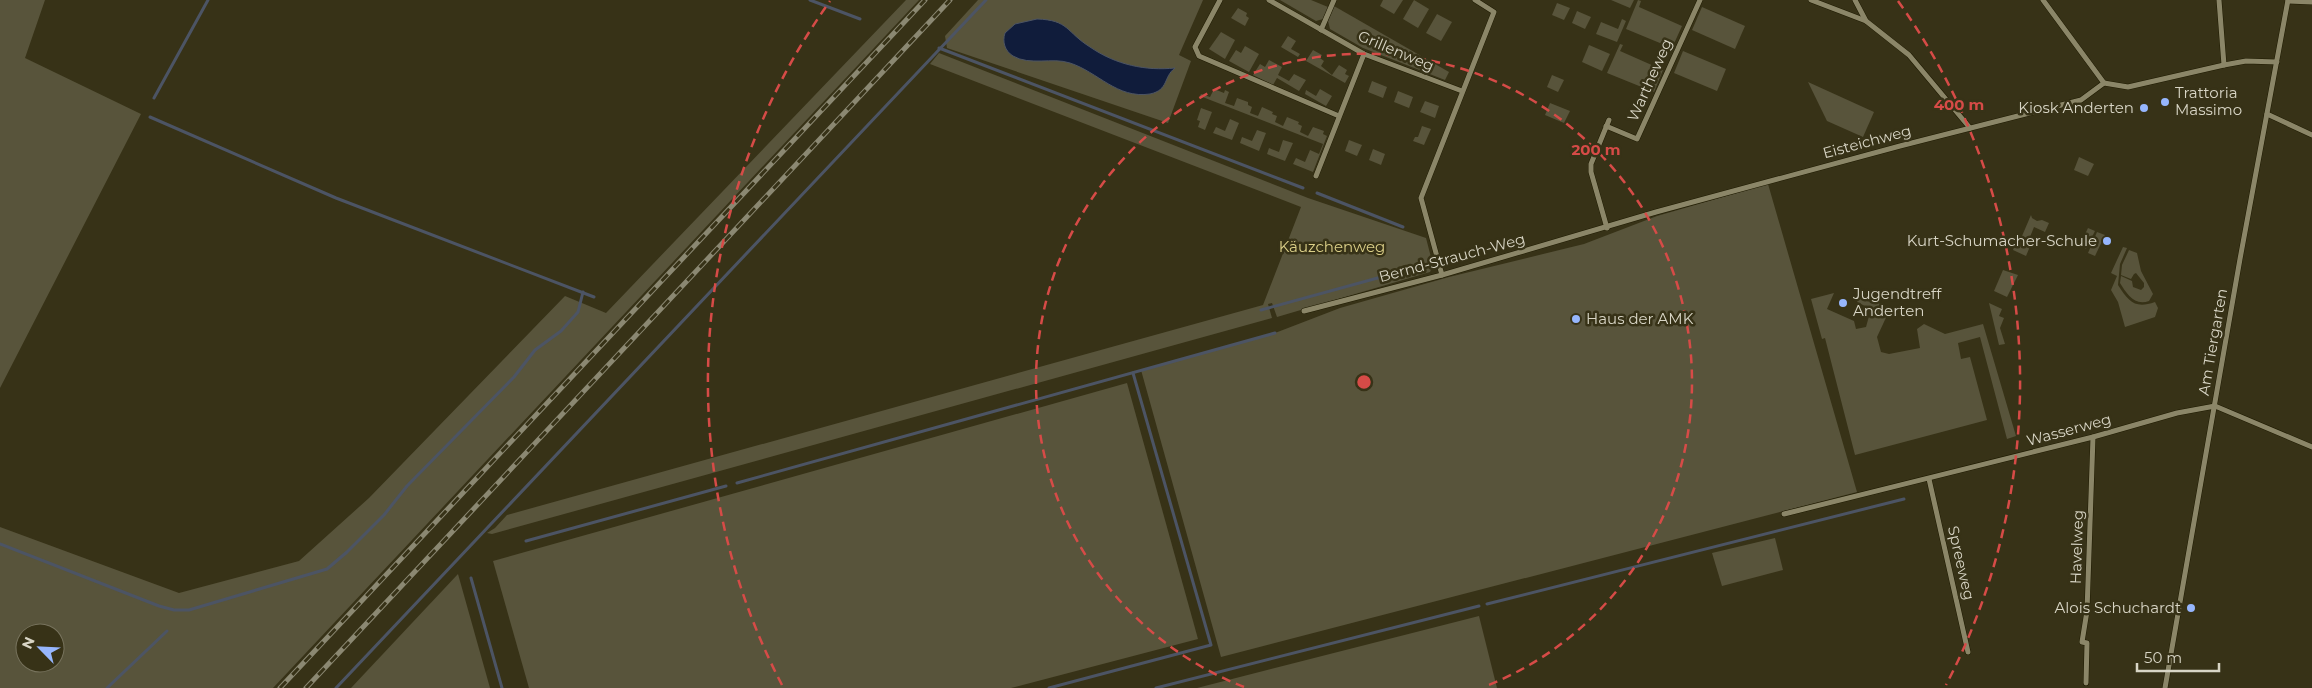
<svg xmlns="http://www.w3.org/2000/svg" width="2312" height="688" font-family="Montserrat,sans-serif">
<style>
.green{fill:#58543b;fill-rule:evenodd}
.water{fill:#101c3b;stroke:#4c5464}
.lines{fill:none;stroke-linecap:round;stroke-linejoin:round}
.stream{stroke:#4c5464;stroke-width:3}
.street-casing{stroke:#1e1a01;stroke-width:6}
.street{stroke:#8b8668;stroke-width:5}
.rail-casing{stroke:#8b8872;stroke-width:5}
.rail{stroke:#373217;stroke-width:3;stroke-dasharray:9;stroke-linecap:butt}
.ring{fill:none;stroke:#d64b47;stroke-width:2.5;stroke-dasharray:9 6}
.poi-dot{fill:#96b6fd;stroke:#373217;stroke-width:2}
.labels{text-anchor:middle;stroke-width:5;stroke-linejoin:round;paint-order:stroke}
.street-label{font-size:15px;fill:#d8d5c5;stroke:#373217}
.poi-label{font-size:15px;fill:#d8d5c5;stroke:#373217;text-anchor:start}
.park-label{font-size:15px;fill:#dcd089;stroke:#373217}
.centre{fill:#d64b47;stroke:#373217;stroke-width:2.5}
.ring-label{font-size:15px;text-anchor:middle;font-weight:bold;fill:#d64b47;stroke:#373217;stroke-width:5;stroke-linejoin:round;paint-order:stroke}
</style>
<rect width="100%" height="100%" fill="#373217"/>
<!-- green -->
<g class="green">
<polygon points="0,0 45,0 25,58 141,114 0,388"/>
<path d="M906 0H919L273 688H0V527L179 593 299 561 369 498 565 296 606 313ZM25 633H55V663H25Z"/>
<polygon points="978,0 1203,0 1179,55 1191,61 1168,123 947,48 945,36"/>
<polygon points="1280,0 1311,0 1328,7 1323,19 1316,21"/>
<polygon points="1383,0 1403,0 1394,14 1380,6"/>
<polygon points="1414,0 1429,9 1418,28 1403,19"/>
<polygon points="1611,0 1634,0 1630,8"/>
<polygon points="1638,0 1641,1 1639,7 1682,26 1672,48 1626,29"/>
<polygon points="1557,3 1570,8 1564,20 1552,15"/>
<polygon points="1334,6 1449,72 1445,80 1363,48 1330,29 1328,21"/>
<polygon points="1702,7 1745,26 1735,49 1692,30"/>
<polygon points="1238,8 1247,13 1246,16 1249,18 1245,26 1231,18"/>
<polygon points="1577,11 1591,17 1585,29 1572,23"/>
<polygon points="1437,14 1452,22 1441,41 1426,33"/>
<polygon points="1622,19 1626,21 1617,42 1596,34 1601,22 1618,29"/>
<polygon points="1221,32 1235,40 1225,59 1209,49"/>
<polygon points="1288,36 1296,41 1291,49 1300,54 1298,57 1281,47"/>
<polygon points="1620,44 1623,45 1620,51 1663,70 1654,92 1607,73"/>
<polygon points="1589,45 1610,54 1602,71 1582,62"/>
<polygon points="1245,46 1259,54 1249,72 1229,61 1236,50 1241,53"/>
<polygon points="1313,50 1322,55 1320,58 1324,61 1321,66 1332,75 1339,65 1347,70 1345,74 1349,76 1345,83 1306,61"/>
<polygon points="1683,51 1726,69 1717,91 1674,73"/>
<polygon points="939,53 1308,198 1426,238 1433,265 1430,272 1277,317 1272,303 1268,304 1272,318 492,534 487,533 495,528 507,515 1263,305 1301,207 930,64"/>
<polygon points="1269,60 1282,67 1278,75 1289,81 1294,74 1306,80 1299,91 1277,78 1273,85 1253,75 1260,64 1265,67"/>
<polygon points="1552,75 1564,80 1558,92 1547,87"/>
<polygon points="1372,81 1387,87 1383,98 1368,92"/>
<polygon points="1808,82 1874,112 1863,137 1827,121"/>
<polygon points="1214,89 1224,93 1225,90 1229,92 1225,103 1234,106 1237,98 1248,102 1248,105 1252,107 1250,113 1258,116 1262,107 1273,112 1272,114 1277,116 1275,122 1283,126 1287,117 1299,122 1298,124 1302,126 1300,132 1308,136 1313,127 1324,131 1323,134 1327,136 1313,172 1293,164 1296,158 1305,162 1310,150 1319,154 1323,144 1200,96 1201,94 1210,97"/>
<polygon points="1320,89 1332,96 1326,106 1305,94 1306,90 1316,96"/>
<polygon points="1398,91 1413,97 1409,108 1394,102"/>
<polygon points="1425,101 1439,106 1435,118 1420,112"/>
<polygon points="1550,103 1570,111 1564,123 1545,115"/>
<polygon points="1201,108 1212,112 1205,130 1198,127 1200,121 1197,120"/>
<polygon points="1230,119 1239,123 1232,140 1213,133 1216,127 1225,131"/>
<polygon points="1422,126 1431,129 1424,145 1413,141 1415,137 1418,137"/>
<polygon points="1257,130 1266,133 1259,151 1240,143 1242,137 1252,141"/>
<polygon points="1283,140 1293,143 1285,161 1267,154 1269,148 1279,152"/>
<polygon points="1349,140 1362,145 1357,156 1345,151"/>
<polygon points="1373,149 1385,154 1381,165 1369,160"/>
<polygon points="2079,157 2094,164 2088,176 2074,170"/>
<polygon points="1768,184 1857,492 1221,657 1141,370 1275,333 1340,308 1449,277 1584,244 1657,216"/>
<polygon points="2031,215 2032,218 2037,221 2042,220 2049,223 2045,232 2034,227 2030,237 2037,240 2036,243 2022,236"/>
<polygon points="2088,228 2095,231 2086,249 2080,245"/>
<polygon points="2097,232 2105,235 2095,256 2088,253"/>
<polygon points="2018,237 2031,244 2026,256 2013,250"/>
<path d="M2123 247 2127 248 2120 264 2118 285C2129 302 2135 309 2155 302L2158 308 2155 317 2125 327 2118 302 2111 290 2117 276 2111 273Z"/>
<path d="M2129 250 2137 253 2141 271 2153 294 2149 301C2134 306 2127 294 2120 283L2121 276 2132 281 2133 287 2141 290 2144 287V283L2136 273 2134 274 2131 279 2121 275 2122 265Z"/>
<polygon points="2003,270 2018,275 2007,297 1994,291"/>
<polygon points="1834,293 1827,309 1854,321 1856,329 1866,327 1871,309 1857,302 1861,294 1890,309 1877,337 1881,352 1889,354 1920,348 1917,329 1924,324 1945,334 1983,324 2016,436 2007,439 1980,337 1958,343 1961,359 1970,357 1987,420 1855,455 1825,338 1822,339 1811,299"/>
<polygon points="1989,303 2002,309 1999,316 2004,318 2000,328 2005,344 1999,345"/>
<polygon points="1127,383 1198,639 1011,688 529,688 493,561"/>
<polygon points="1775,538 1783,570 1722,586 1712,553"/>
<polygon points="458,574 490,688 351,688"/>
<polygon points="1479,616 1497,688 1197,688"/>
</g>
<!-- water -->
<path class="water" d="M1037 19C1069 20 1066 32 1090 47 1116 65 1146 71 1175 68 1163 77 1169 90 1150 94 1117 99 1098 72 1070 63 1052 57 1030 66 1013 56 1005 51 1002 42 1005 33L1015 24Z"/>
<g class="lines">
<!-- stream -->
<g class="stream">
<polyline points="810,0 860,19"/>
<polyline points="939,48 1303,188"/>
<polyline points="154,98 208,0"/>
<polyline points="150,117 336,198 594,297"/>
<polyline points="1317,193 1403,227"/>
<polyline points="1261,310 1425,265"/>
<polyline points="737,483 1275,333"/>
<polyline points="526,541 726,486"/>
<polyline points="0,544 159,606 174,610 189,610 327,569 347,552 384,515 407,486 514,377 535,350 561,331 578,312 583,292"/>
<polyline points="471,578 502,688"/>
<polyline points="1487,604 1904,499"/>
<polyline points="107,688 167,631"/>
<polyline points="336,688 986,0"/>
<polyline points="1049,688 1211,645 1133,373"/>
<polyline points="1156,688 1479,606"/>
</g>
<defs>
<g id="street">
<polyline points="1220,0 1195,47 1199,56 1339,116"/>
<polyline points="1269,0 1364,54 1462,91"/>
<polyline points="1811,0 1866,21 1909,55 1970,128"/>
<polyline points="1855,0 1866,21"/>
<polyline points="2043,0 2104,83"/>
<polyline points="2219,0 2224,65"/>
<polyline points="2288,1 2312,2"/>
<polyline points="1321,30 1334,0"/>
<polyline points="2267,114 2312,135"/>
<polyline points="1606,126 1637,139 1700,0"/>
<polyline points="1316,176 1364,54"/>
<polyline points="1607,228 1591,172 1591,164 1609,120"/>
<polyline points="1442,275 1421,198 1494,12 1475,0"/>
<polyline points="1304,311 1442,275 1656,212 1900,146 2081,100 2104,83 2128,87 2224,65 2246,61 2277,62"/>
<polyline points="1929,479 1968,652"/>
<polyline points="1784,514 2093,437 2177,413 2215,406 2312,447"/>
<polyline points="2086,683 2087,643 2082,642 2087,611 2093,437"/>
<polyline points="2165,688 2240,259 2288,0"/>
</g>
</defs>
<!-- street casing -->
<use href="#street" class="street-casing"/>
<!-- street -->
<use href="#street" class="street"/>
<defs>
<g id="rail">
<polyline points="280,688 925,0"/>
<polyline points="306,688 950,0"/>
</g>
</defs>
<!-- rail casing -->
<use href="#rail" class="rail-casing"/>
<!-- rail -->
<use href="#rail" class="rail"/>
</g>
<!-- distance rings -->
<g class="ring">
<path d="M1244 687A328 328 0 1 1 1484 687"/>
<path d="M782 685A656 656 0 0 1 830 1M1898 1A656 656 0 0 1 1946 685"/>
</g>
<!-- markers -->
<g class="poi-dot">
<circle cx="2165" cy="102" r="5"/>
<circle cx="2144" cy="108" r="5"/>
<circle cx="2107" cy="241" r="5"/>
<circle cx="1843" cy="303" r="5"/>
<circle cx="1576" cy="319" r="5"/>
<circle cx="2191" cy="608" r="5"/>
</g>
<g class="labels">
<!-- street labels -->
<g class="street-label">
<text transform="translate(1396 51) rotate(23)" y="5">Grillenweg</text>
<text transform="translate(1650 80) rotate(-66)" y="5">Wartheweg</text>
<text transform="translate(1867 142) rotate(-15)" y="5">Eisteichweg</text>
<text transform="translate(1452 258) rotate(-15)" y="5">Bernd-Strauch-Weg</text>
<text transform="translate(2213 342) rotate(-80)" y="5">Am Tiergarten</text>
<text transform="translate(2069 430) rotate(-15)" y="5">Wasserweg</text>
<text transform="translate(2077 547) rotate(-88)" y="5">Havelweg</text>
<text transform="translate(1961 563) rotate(77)" y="5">Spreeweg</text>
</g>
<!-- poi labels -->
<g class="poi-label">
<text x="2175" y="98">Trattoria<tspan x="2175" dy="17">Massimo</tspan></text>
<text x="2134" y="113" text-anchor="end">Kiosk Anderten</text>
<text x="2097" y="246" text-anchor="end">Kurt-Schumacher-Schule</text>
<text x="1853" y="299">Jugendtreff<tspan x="1853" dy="17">Anderten</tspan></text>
<text x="1586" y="324">Haus der AMK</text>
<text x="2181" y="613" text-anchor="end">Alois Schuchardt</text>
</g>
<!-- park labels -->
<g class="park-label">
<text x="1332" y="252">Käuzchenweg</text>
</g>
</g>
<circle cx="1364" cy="382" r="8" class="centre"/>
<g class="ring-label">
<text x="1959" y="110">400 m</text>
<text x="1596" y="155">200 m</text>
</g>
<!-- north arrow -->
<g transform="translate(40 648) rotate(294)"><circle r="24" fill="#373217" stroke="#77735d"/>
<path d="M0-4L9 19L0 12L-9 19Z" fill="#96b6fd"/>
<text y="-8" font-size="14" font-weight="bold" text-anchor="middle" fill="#d8d5c5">N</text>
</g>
<!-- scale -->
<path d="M2137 663v8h82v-8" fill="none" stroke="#d8d5c5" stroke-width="2.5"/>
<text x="2144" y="663" font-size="15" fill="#d8d5c5" stroke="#373217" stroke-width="4" paint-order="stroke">50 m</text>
</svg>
